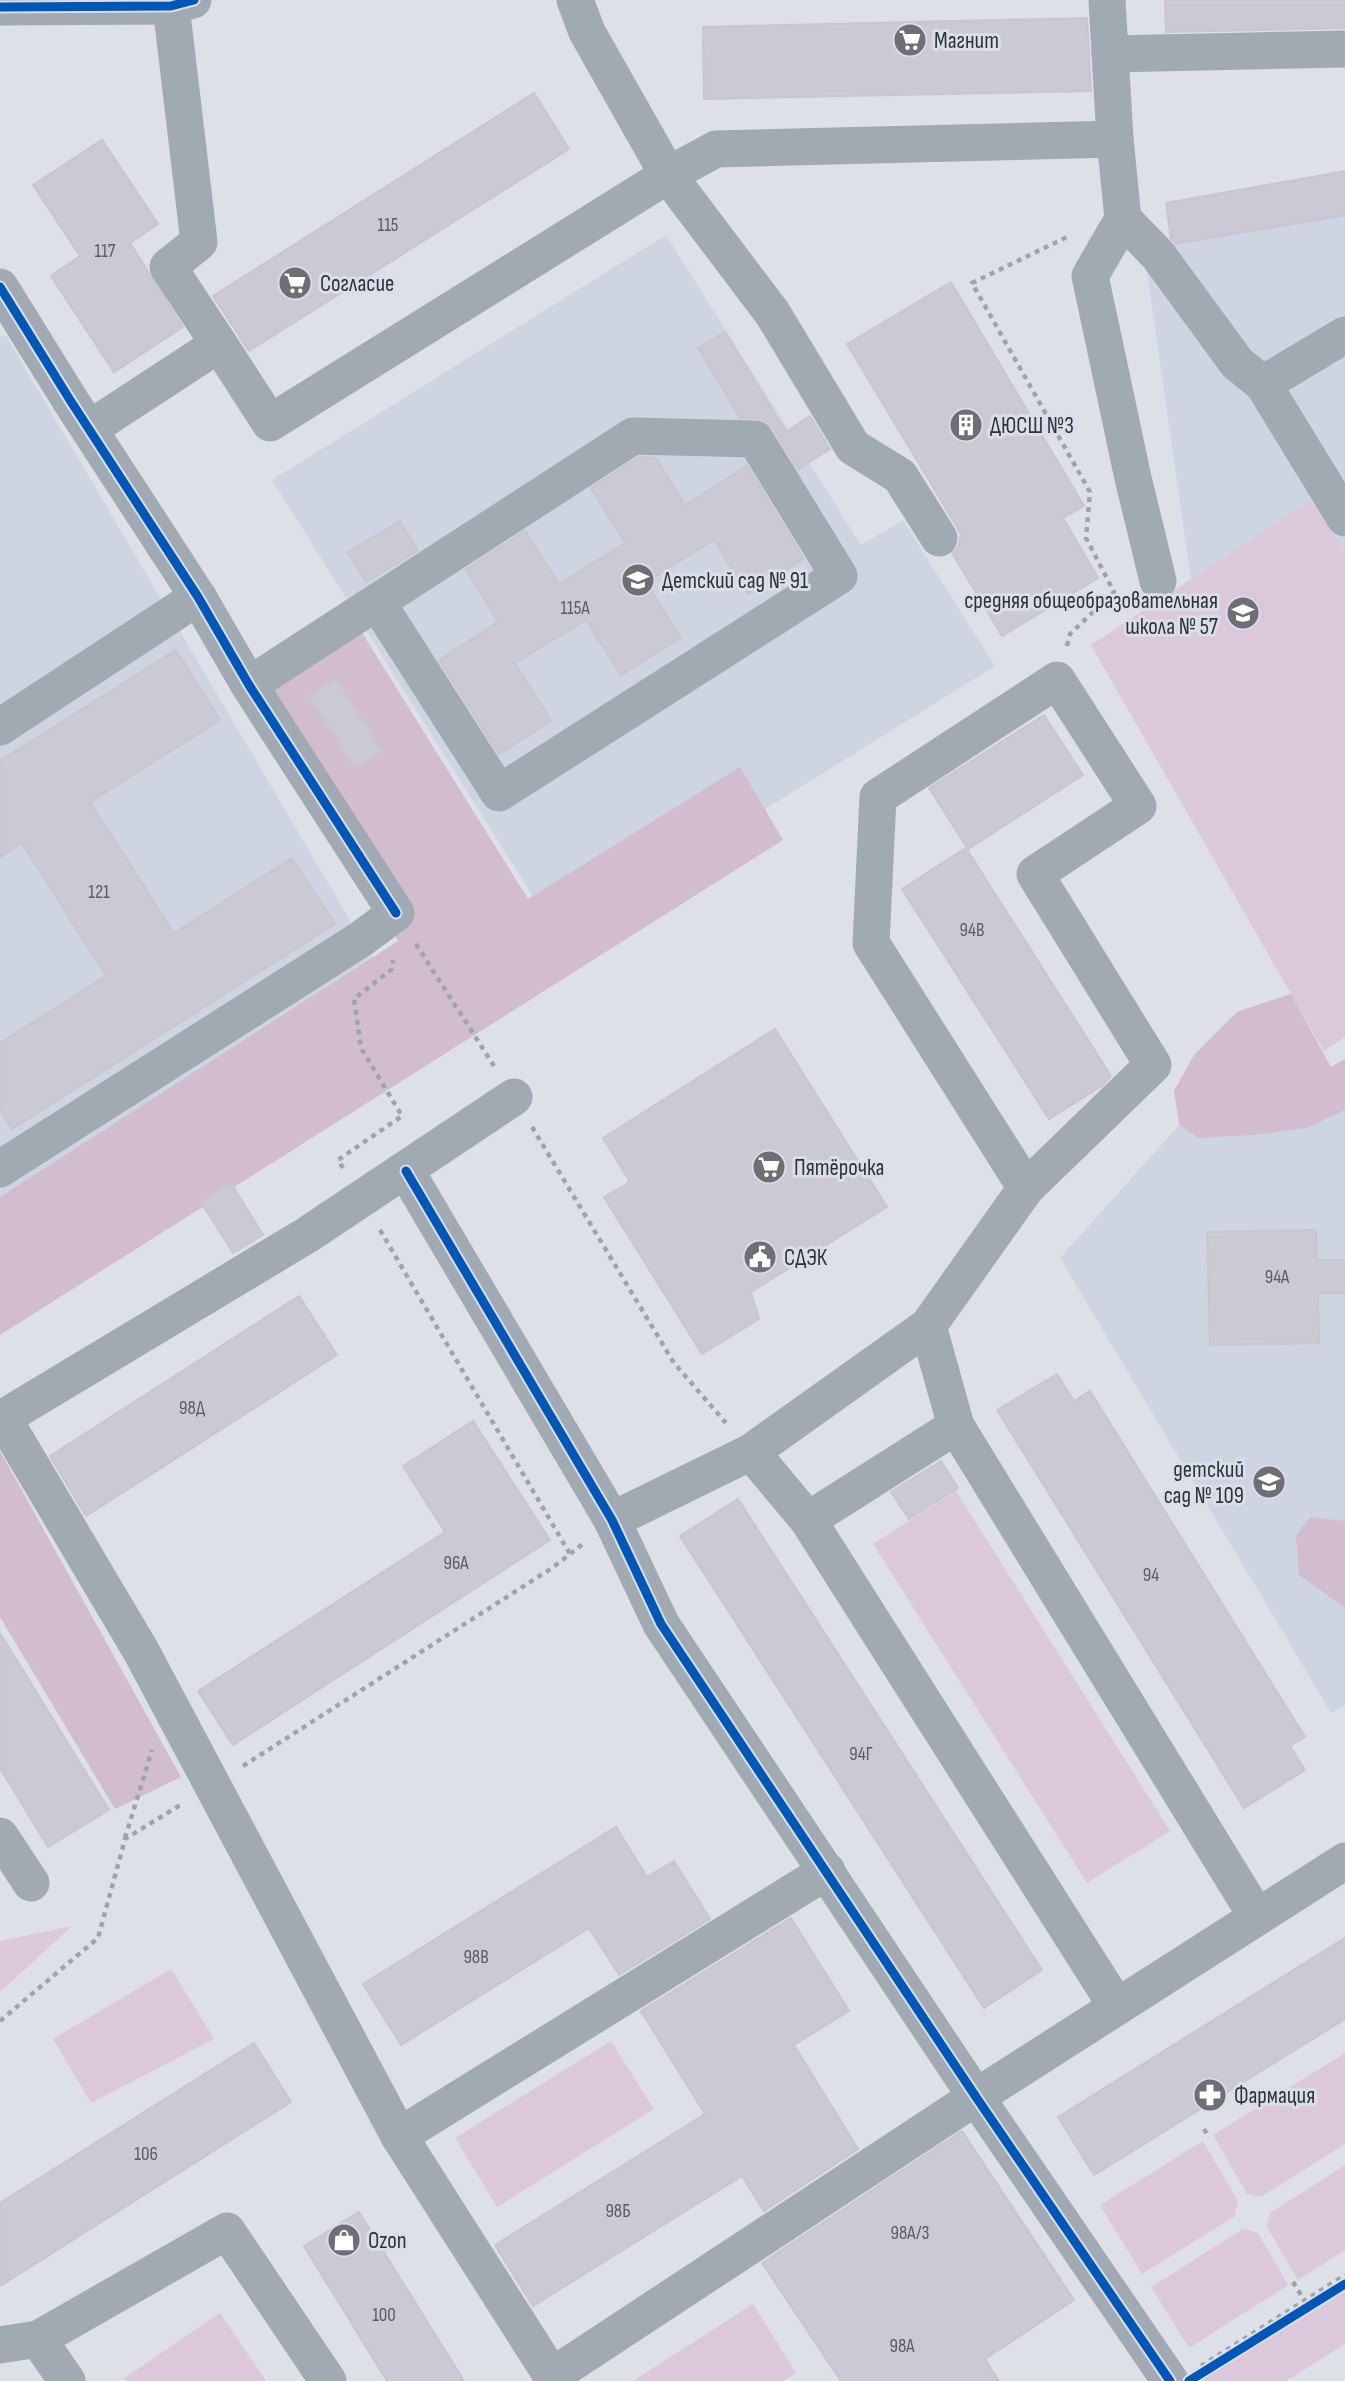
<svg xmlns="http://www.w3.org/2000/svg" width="1345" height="2381" font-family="'Sofia Sans Condensed',sans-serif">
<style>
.built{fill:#cfd4e2}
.green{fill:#dcc8db}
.forest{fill:#d1bcd0}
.building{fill:#cbc9d3;stroke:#c7c7cd;stroke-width:2}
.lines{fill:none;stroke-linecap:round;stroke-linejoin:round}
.path{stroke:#9ea4ac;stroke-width:4.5;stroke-dasharray:5 5;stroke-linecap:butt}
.minor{stroke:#a1aab2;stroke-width:37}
.cycleway-casing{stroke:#dadeeb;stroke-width:13}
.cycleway{stroke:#0057b8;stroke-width:9}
.labels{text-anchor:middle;stroke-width:6;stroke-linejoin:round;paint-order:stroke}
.number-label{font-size:19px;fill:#5a5b62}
.poi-label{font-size:23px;fill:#303237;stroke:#dadeeb;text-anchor:start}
</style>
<rect width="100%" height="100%" fill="#dee0e7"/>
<!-- built -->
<g class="built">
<polygon points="1345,215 1345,1037 1324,1051 1091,645 1191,580 1146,265 1172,244"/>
<polygon points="666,235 861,545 903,520 995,666 559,938 272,480"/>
<polygon points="5,334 361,939 436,1049 0,1247 0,337"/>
<polygon points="1345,1059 1345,1706 1331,1713 1060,1258 1206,1095 1332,1067"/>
</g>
<!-- green -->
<g class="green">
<polygon points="1312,500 1345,555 1345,1037 1324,1051 1091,645"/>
<polygon points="956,1491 1170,1831 1087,1883 873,1544"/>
<polygon points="72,1926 0,1992 0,1941"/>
<polygon points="171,1969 214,2039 91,2103 53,2039"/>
<polygon points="611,2041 654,2109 497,2207 455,2138"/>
<polygon points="1345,2053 1345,2144 1261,2197 1247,2194 1213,2135"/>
<polygon points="1203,2141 1238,2201 1235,2216 1142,2274 1100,2205"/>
<polygon points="1345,2165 1345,2250 1298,2280 1267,2227 1270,2213"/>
<polygon points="1243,2229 1258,2233 1288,2285 1189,2348 1151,2287"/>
<polygon points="1345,2290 1345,2344 1286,2381 1202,2381 1199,2379"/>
<polygon points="753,2304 796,2373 783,2381 633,2381"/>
<polygon points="220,2313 266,2381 126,2381 124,2378"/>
</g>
<!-- forest -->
<g class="forest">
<polygon points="346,607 528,899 740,767 783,840 0,1335 0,1197 398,941 233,680"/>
<polygon points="1291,994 1331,1067 1345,1059 1345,1110 1306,1128 1252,1135 1198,1138 1179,1124 1174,1091 1194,1055 1237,1012"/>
<polygon points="0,1451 181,1777 115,1809 0,1617"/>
<polygon points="1310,1517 1345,1521 1345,1608 1299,1575 1296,1536"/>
</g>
<!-- building -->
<g class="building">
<polygon points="1165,0 1345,0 1345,28 1166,32"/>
<polygon points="1087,18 1091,91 704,99 703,27"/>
<polygon points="534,93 569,149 249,351 213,296"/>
<polygon points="102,140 158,224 130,243 183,327 114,372 51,276 80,256 33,185"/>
<polygon points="1345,171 1345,215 1176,244 1171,239 1166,203"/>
<polygon points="951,282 1084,506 1063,518 1098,578 1002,636 952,553 958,547 961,535 957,527 847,344"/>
<polygon points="725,332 786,432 810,416 830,449 798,469 773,428 766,421 756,418 740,418 698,348"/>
<polygon points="639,457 656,458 685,505 747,466 804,559 748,594 714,540 646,582 681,638 621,675 586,620 515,663 551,721 499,754 439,660 498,622 466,569 525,531 559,584 625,543 591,488"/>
<polygon points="400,521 418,551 366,582 348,552"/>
<polygon points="176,650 220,720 90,802 174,933 292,858 335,924 12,1129 0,1110 0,1043 106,976 22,843 0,857 0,761"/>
<polygon points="336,679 382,751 355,768 309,696"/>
<polygon points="1044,715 1083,775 968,849 929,788"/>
<polygon points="966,848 1111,1076 1103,1085 1049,1119 902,889"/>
<polygon points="775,1029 887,1207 751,1292 759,1319 702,1354 604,1197 630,1182 603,1138"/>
<polygon points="231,1183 263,1235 233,1253 201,1202"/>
<polygon points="1316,1230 1317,1260 1345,1260 1345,1293 1318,1293 1319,1343 1210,1345 1207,1232"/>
<polygon points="299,1296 337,1355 86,1516 50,1456"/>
<polygon points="1057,1374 1074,1401 1090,1391 1305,1737 1290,1746 1305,1770 1244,1808 997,1410"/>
<polygon points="473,1421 550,1540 233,1745 198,1691 445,1532 403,1466"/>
<polygon points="941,1461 958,1488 909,1519 891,1492"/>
<polygon points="738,1499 1042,1970 984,2008 680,1536"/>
<polygon points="0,1633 109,1810 48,1847 0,1768"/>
<polygon points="616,1827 647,1877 674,1861 710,1919 619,1975 589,1928 401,2045 363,1984"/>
<polygon points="791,1918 849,2011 794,2045 858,2149 764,2211 742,2176 533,2306 495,2245 705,2114 641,2011"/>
<polygon points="1345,1938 1345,2019 1094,2175 1058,2117"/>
<polygon points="254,2043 291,2102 0,2286 0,2203"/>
<polygon points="962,2131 1074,2300 985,2359 999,2381 841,2381 762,2263"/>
<polygon points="359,2212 464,2381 387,2381 304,2246"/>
</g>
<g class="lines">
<!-- path -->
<g class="path">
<polyline points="1067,646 1070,634 1114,592 1086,538 1090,492 972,283 1069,236"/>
<polyline points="416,944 494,1066"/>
<polyline points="532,1127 674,1363 726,1423"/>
<polyline points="343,1168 338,1160 402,1116 361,1048 354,999 392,969 393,960"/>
<polyline points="380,1230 570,1554"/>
<polyline points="243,1766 552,1568 584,1543"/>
<polyline points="125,1838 152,1750"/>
<polyline points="0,2021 98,1938 125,1839 182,1804"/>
<polyline points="1204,2129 1209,2138"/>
<polyline points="1293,2282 1304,2300"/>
<polyline points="1201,2366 1345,2275"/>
</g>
<!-- minor -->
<g class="minor">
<polyline points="575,0 587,32 668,175 773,314 853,447 900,476 939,538"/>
<polyline points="0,7 171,6 193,0"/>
<polyline points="1110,54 1345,49"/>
<polyline points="1115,139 1123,219 1158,255 1237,363 1263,384 1345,518"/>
<polyline points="1123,219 1090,276 1133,478 1158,581"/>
<polyline points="0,287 70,400 198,597 249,685 396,913 361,939 0,1169"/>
<polyline points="219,344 270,423 668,175 716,149 1115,139 1107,0"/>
<polyline points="1263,384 1345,335"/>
<polyline points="89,429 219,344 168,267 199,242 171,6"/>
<polyline points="249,685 633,436 755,439 839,576 499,793 377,602"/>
<polyline points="0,727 198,597"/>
<polyline points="514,1097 307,1235 3,1418 141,1651 399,2136 555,2381"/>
<polyline points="406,1171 612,1520 661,1624 976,2097 1170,2381"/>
<polyline points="928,1326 956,1426 1257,1917"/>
<polyline points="751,1452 808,1520 1117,2007"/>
<polyline points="612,1520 751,1452 928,1326 1026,1188 1153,1065 1035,874 1138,806 1057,680 878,797 871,943 1026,1188"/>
<polyline points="808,1520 956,1426"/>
<polyline points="0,1836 31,1883"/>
<polyline points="399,2136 827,1871"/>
<polyline points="38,2339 67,2381"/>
<polyline points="0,2345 38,2339 227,2231 328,2381"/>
<polyline points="552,2376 976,2097 1345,1861"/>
</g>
<defs>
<g id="cycleway">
<polyline points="0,7 171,6 194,0"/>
<polyline points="0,287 70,400 198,597 249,685 396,913"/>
<polyline points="406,1171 612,1520 661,1624 976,2097 1170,2381"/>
<polyline points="1189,2381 1345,2284"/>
</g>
</defs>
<!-- cycleway casing -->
<use href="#cycleway" class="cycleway-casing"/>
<!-- cycleway -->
<use href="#cycleway" class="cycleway"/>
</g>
<!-- icons -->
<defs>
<symbol id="supermarket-disc" viewBox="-11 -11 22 22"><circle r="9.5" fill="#6d6f75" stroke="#dadeeb"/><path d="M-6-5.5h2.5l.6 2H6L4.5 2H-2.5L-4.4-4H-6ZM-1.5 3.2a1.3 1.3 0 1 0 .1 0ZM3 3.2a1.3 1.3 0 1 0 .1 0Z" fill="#fff"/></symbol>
<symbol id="building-disc" viewBox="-11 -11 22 22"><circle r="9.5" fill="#6d6f75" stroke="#dadeeb"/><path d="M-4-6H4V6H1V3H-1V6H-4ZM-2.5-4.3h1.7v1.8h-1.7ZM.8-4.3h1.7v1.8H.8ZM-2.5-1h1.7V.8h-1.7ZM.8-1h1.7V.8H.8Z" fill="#fff"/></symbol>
<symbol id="school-disc" viewBox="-11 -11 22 22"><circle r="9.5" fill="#6d6f75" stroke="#dadeeb"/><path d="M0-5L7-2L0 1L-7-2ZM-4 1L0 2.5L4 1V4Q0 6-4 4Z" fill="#fff"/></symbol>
<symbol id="civic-disc" viewBox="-11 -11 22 22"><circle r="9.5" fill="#6d6f75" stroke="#dadeeb"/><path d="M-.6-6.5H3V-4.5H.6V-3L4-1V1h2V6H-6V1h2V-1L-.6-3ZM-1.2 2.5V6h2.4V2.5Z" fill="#fff"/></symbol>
<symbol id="pharmacy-disc" viewBox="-11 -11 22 22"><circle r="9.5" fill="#6d6f75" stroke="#dadeeb"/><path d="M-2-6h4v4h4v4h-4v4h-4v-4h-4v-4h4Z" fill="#fff"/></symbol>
<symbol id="shop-disc" viewBox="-11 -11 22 22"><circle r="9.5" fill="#6d6f75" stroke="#dadeeb"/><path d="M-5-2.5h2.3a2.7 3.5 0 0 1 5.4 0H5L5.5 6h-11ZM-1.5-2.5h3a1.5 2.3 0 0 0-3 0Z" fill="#fff"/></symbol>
</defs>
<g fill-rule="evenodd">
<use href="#supermarket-disc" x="891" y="21" width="38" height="38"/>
<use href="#supermarket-disc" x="276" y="264" width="38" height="38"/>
<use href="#building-disc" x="947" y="406" width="38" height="38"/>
<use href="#school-disc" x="619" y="561" width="38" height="38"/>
<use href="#school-disc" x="1224" y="594" width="38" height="38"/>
<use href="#supermarket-disc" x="750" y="1148" width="38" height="38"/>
<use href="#civic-disc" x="741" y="1238" width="38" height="38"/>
<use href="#school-disc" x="1250" y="1463" width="38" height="38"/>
<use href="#pharmacy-disc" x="1191" y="2076" width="38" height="38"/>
<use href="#shop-disc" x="325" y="2221" width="38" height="38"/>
</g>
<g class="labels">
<!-- number labels -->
<g class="number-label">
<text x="388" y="231">115</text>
<text x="105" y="257">117</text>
<text x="575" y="614">115А</text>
<text x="99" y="898">121</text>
<text x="972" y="936">94В</text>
<text x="1277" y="1283">94А</text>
<text x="192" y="1414">98Д</text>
<text x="456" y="1569">96А</text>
<text x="1151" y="1581">94</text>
<text x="861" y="1760">94Г</text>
<text x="476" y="1963">98В</text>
<text x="146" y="2160">106</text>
<text x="618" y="2217">98Б</text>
<text x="910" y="2239">98А/3</text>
<text x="384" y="2321">100</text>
<text x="902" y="2352">98А</text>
</g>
<!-- poi labels -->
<g class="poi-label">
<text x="934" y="48">Магнит</text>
<text x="320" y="291">Согласие</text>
<text x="990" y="433">ДЮСШ №3</text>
<text x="662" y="588">Детский сад № 91</text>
<text x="1218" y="608" text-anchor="end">средняя общеобразовательная<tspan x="1218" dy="26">школа № 57</tspan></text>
<text x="794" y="1175">Пятёрочка</text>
<text x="784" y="1265">СДЭК</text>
<text x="1244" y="1477" text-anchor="end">детский<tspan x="1244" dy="26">сад № 109</tspan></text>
<text x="1234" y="2103">Фармация</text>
<text x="368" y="2248">Ozon</text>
</g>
</g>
</svg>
